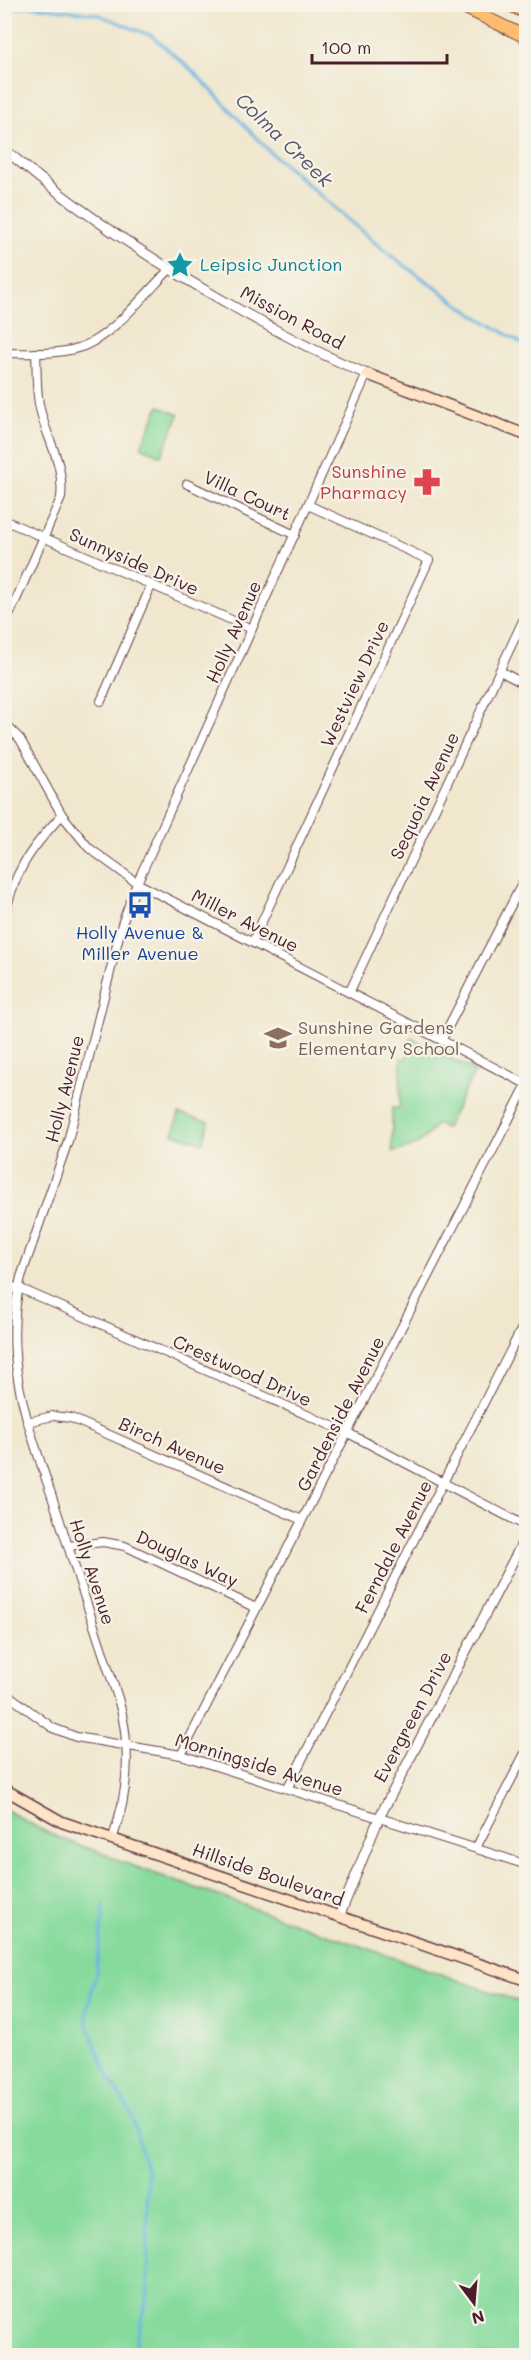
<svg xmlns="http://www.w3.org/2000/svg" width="531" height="2360" font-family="Mali,sans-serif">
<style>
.green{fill:#86da9c;stroke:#687c64;stroke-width:1.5}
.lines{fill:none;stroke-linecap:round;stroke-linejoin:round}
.stream{stroke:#69b5e2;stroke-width:3}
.minor-casing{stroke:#633d43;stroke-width:10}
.tertiary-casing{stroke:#633d43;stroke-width:11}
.secondary-casing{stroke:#633d43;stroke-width:13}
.primary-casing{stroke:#633d43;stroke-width:14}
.minor{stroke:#fff;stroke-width:8}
.tertiary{stroke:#fff;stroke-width:9}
.secondary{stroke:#fee4c6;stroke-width:10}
.primary{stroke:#fdbc70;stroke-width:12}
.labels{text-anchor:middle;stroke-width:4.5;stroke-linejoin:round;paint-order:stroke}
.culture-label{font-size:18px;fill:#0d838f;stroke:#f7f3e8;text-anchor:start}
.street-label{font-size:18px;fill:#4a1f2b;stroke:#f7f3e8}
.health-label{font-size:18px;fill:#be3a42;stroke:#f7f3e8;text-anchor:end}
.transit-label{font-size:18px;fill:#164399;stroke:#f7f3e8}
.education-label{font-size:18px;fill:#785e54;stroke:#f7f3e8;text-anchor:start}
.water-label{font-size:20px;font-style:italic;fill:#55546b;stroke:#f7f3e8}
</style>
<rect width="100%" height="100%" fill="#f7f3e8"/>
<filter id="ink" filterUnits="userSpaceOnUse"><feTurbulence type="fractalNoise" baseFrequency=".0167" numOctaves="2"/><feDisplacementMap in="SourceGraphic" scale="12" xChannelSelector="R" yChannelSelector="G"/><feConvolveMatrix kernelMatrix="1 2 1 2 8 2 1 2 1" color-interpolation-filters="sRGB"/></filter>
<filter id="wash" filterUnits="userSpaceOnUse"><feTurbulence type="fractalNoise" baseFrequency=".008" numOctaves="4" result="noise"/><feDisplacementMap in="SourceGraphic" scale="24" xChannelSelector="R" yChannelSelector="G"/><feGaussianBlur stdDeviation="1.35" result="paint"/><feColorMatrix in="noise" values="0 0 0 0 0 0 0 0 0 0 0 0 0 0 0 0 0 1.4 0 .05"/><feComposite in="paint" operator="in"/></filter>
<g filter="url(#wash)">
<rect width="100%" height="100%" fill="#f0e7ce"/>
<!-- green -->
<g class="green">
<polygon points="159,406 179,415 161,456 141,447"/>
<path d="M411 1038 475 1071 446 1128 436 1124C424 1142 413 1149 392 1152V1108H400L401 1058 407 1059V1045Z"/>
<polygon points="179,1114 209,1122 203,1142 173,1134"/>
<path d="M5 1809C27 1823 51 1835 75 1844 90 1849 105 1853 119 1861L526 2004V2355H5Z"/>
</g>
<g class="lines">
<!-- stream -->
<g class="stream">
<polyline points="4,9 30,6 97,14 152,36 196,74 270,152 386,252 468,311 526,346"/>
<polyline points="104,1905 96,1974 87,2010 87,2024 106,2071 132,2116 147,2173 148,2293 133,2356"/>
</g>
</g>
</g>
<g filter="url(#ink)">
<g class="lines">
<defs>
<g id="minor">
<path d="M4 353C28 353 55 355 78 348 109 340 146 293 169 270"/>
<polyline points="187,484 295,535"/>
<polyline points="4,520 252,629"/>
<path d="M4 627 61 498C65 461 45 438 39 404 36 387 37 369 36 353"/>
<polyline points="500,671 526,685"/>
<polyline points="101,701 151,586"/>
<polyline points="4,723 20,739 62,815 89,848 137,883 526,1084"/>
<path d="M4 921C12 874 30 849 62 815"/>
<polyline points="253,941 429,560 308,505"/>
<polyline points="350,991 526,614"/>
<polyline points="442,1039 526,876"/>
<polyline points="4,1286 19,1288 348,1433 526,1526"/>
<polyline points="27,1422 53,1416 71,1418 302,1520"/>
<polyline points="68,1546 103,1542 125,1546 256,1608"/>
<polyline points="4,1692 53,1728 76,1737 181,1755 524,1864 526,1863"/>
<polyline points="181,1755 526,1086"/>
<polyline points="288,1787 526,1320"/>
<path d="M112 1840C129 1793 132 1746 118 1698 97 1636 77 1574 57 1512 31 1431 0 1363 21 1277L68 1141 122 924 137 883 367 374"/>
<polyline points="476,1848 526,1751"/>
</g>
<g id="tertiary">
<path d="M4 149C75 209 149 259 229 304 274 330 319 354 367 374"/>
<polyline points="339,1917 379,1818 526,1536"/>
</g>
<g id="secondary">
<polyline points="367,374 526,435"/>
<polyline points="4,1789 62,1822 526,1980"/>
</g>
<g id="primary">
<polyline points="457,4 526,37"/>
<polyline points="509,4 526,13"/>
</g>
</defs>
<!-- minor casing -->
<use href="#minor" class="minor-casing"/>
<!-- tertiary casing -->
<use href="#tertiary" class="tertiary-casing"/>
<!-- secondary casing -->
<use href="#secondary" class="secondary-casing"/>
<!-- primary casing -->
<use href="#primary" class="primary-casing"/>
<!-- minor -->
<use href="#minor" class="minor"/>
<!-- tertiary -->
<use href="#tertiary" class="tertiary"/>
<!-- secondary -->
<use href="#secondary" class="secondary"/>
<!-- primary -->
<use href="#primary" class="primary"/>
</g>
</g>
<!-- icons -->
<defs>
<symbol id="sight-bare" viewBox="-9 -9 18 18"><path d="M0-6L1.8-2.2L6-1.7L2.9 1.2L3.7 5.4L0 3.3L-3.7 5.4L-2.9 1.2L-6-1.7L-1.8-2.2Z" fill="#0f9aa8" stroke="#f7f3e8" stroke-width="2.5" paint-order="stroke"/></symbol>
<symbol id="pharmacy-bare" viewBox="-9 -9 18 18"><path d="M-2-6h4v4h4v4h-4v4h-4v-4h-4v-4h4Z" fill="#e0444e" stroke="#f7f3e8" stroke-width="2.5" paint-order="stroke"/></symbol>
<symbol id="bus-bare" viewBox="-9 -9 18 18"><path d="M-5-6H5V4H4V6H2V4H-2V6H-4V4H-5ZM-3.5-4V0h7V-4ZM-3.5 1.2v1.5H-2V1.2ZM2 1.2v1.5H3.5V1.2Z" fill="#1a4fb4" stroke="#f7f3e8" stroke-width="2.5" paint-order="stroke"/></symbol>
<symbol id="school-bare" viewBox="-9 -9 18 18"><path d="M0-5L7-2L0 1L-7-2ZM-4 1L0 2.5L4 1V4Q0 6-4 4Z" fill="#8d6e63" stroke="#f7f3e8" stroke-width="2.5" paint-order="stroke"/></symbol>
</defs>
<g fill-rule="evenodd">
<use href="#sight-bare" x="161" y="246" width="38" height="38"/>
<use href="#pharmacy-bare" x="408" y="463" width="38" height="38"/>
<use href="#bus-bare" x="121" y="886" width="38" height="38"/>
<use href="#school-bare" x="259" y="1019" width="38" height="38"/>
</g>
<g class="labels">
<!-- culture labels -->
<g class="culture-label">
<text x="200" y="271">Leipsic Junction</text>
</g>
<!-- street labels -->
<g class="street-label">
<text transform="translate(292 318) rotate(28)" y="6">Mission Road</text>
<text transform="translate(247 496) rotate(25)" y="6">Villa Court</text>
<text transform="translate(134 562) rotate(24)" y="6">Sunnyside Drive</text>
<text transform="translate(234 632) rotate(-66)" y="6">Holly Avenue</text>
<text transform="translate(355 684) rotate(-65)" y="6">Westview Drive</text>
<text transform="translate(425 796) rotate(-65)" y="6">Sequoia Avenue</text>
<text transform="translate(245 921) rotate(27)" y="6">Miller Avenue</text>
<text transform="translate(65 1089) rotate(-76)" y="6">Holly Avenue</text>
<text transform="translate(242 1371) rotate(24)" y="6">Crestwood Drive</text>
<text transform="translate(341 1414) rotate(-63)" y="6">Gardenside Avenue</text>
<text transform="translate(172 1446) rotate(24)" y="6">Birch Avenue</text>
<text transform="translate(394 1547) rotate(-63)" y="6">Ferndale Avenue</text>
<text transform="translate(187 1559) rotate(25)" y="6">Douglas Way</text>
<text transform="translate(92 1572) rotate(72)" y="6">Holly Avenue</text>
<text transform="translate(413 1717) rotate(-62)" y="6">Evergreen Drive</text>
<text transform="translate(259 1765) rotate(17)" y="6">Morningside Avenue</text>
<text transform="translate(268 1875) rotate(19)" y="6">Hillside Boulevard</text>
</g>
<!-- health labels -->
<g class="health-label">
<text x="407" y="478">Sunshine<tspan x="407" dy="21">Pharmacy</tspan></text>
</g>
<!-- transit labels -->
<g class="transit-label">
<text x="140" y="939">Holly Avenue &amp;<tspan x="140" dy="21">Miller Avenue</tspan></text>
</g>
<!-- education labels -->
<g class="education-label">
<text x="298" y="1034">Sunshine Gardens<tspan x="298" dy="21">Elementary School</tspan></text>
</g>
<!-- water labels -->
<g class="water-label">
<text transform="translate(284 140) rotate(44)" y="7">Colma Creek</text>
</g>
</g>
<!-- margin -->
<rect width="531" height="2360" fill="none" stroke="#f7f3e8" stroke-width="24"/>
<!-- north arrow -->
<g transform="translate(474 2303) rotate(164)" stroke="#f7f3e8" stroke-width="4.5" paint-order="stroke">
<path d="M0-4.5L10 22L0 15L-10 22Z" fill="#4a1f2b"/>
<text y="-9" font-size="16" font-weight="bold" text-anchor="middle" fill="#4a1f2b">N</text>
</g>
<!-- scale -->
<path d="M312 54v9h135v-9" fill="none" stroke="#4a1f2b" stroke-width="3"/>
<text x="321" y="54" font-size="18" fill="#4a1f2b" stroke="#f7f3e8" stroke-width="4.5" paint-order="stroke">100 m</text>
</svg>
